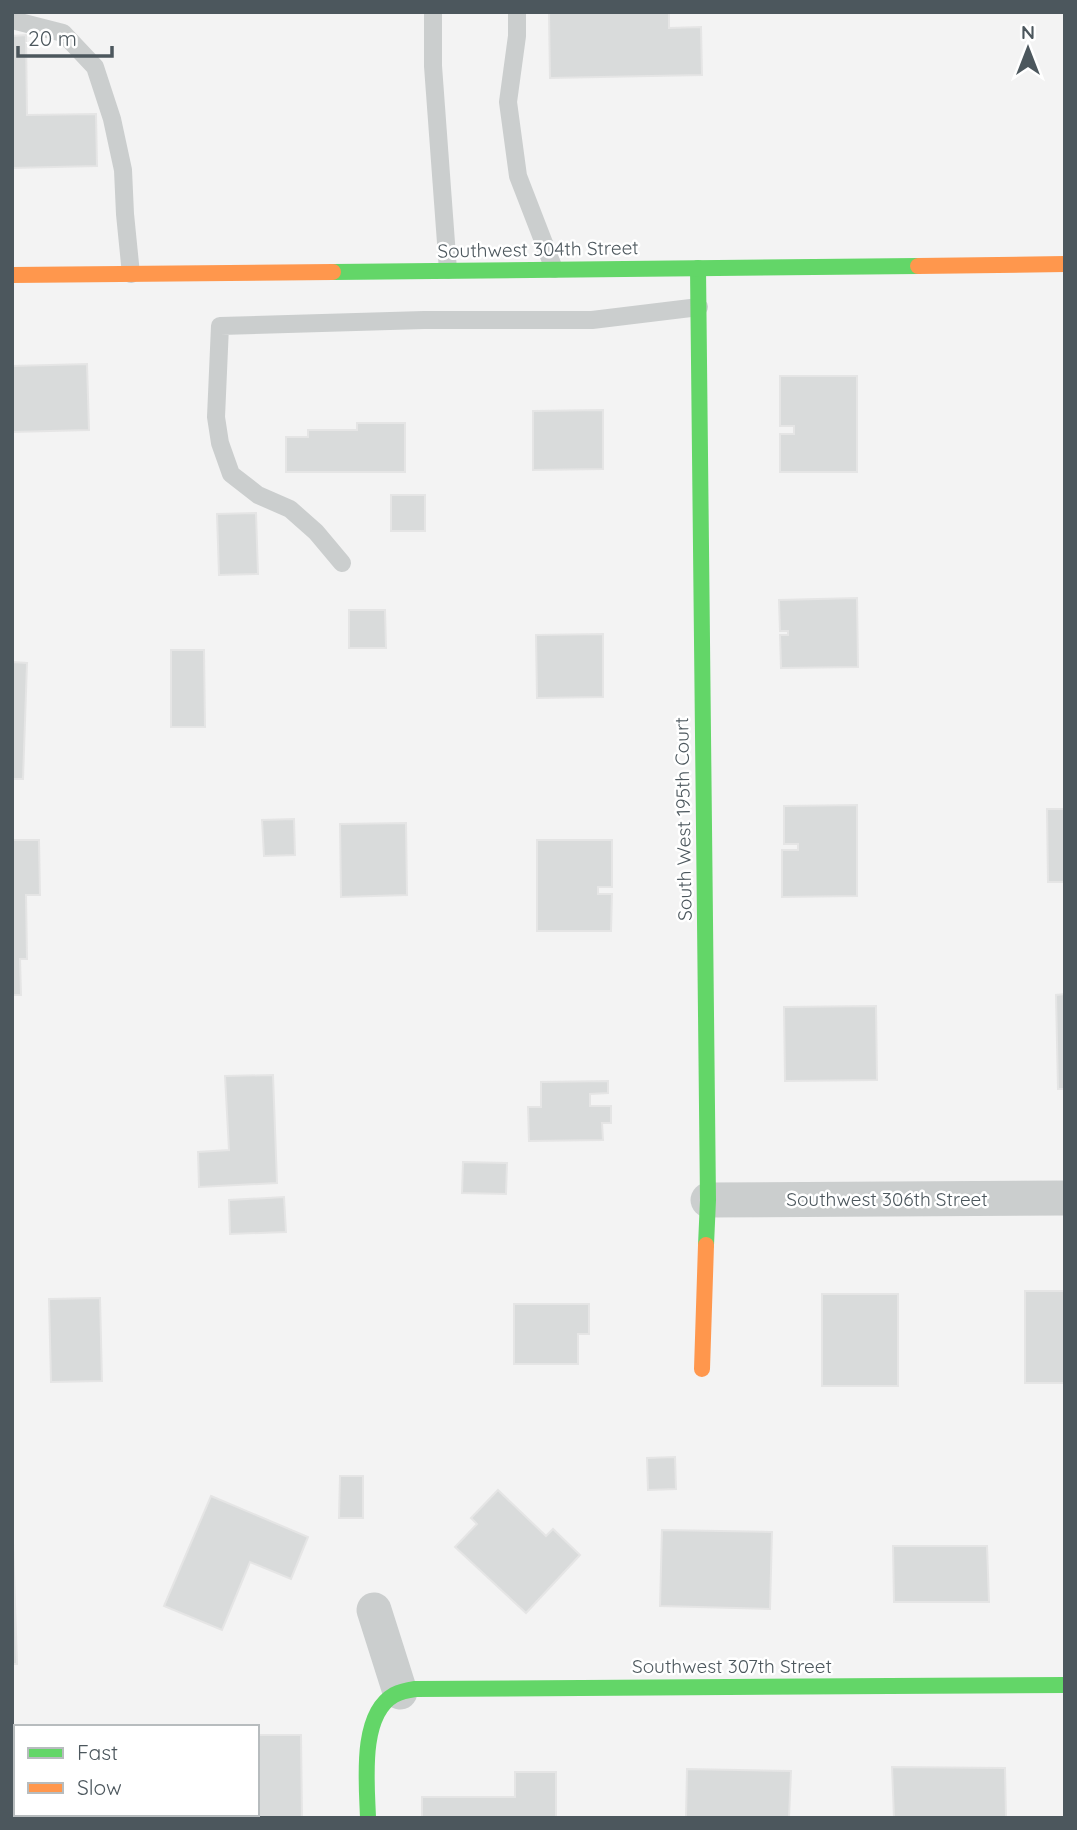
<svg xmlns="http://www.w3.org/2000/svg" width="1077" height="1830" font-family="Quicksand,sans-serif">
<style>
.building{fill:#d9dbdb;stroke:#e5e5e5;stroke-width:2}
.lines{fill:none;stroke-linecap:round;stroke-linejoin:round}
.lane{stroke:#cbcece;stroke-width:18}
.street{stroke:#cbcece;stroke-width:35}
.fast{stroke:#63d668;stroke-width:16}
.slow{stroke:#ff974d;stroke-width:16}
.labels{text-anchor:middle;stroke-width:5;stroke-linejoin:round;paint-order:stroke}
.street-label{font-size:19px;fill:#4c575d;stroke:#fff}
</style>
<rect width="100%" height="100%" fill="#f3f3f3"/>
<!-- building -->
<g class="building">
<polygon points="549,12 669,12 669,28 701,27 702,75 550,78"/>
<polygon points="26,35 27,115 96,114 97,166 12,168 12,36"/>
<polygon points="87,364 89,430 12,432 12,366"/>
<polygon points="780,376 857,376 857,472 780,472 780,434 794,434 794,426 780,426"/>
<polygon points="603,410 603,469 533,470 533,411"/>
<polygon points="357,423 405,423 405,472 286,472 286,437 308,437 308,430 357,430"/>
<rect x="391" y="495" width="34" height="36"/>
<polygon points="256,513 258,574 219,575 217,514"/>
<polygon points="857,598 858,667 781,668 780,635 788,635 788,631 780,631 779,600"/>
<polygon points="349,610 385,610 386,648 349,648"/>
<polygon points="603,634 603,697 537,698 536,635"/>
<polygon points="171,650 204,650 205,727 171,727"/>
<polygon points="12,662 27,663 23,779 12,779"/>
<polygon points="857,805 857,896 782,897 782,850 798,850 798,844 784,844 784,806"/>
<polygon points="1047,809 1065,809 1065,882 1048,882"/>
<polygon points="294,819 295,855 264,856 262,820"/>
<polygon points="406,823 407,895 341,897 340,824"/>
<polygon points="12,840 39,840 40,895 26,895 27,959 20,959 21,995 12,995"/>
<polygon points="537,840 612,840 612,887 598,887 598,894 612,894 611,931 537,931"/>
<polygon points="1065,994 1065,1089 1058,1089 1056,995"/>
<polygon points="876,1006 877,1080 785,1081 784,1007"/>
<polygon points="273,1075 277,1183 199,1187 198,1152 229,1150 225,1076"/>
<polygon points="608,1081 608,1093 590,1094 590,1106 611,1106 611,1123 602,1123 603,1140 529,1141 528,1107 541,1107 541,1082"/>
<polygon points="463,1162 507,1163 506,1194 462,1193"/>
<polygon points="284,1197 286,1232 230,1234 229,1200"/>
<rect x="1025" y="1291" width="40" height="92"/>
<rect x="822" y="1294" width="76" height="92"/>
<polygon points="100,1298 102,1381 51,1382 49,1299"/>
<polygon points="514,1304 589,1304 589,1334 578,1334 578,1364 514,1364"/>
<polygon points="675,1457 676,1489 648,1490 647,1458"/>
<polygon points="340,1476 363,1476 363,1518 339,1518"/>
<polygon points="498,1490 546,1536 553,1529 580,1555 526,1613 455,1547 477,1524 471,1518"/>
<polygon points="211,1496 308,1537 291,1579 250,1562 222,1630 164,1606"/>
<polygon points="12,1513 17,1664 12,1664"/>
<polygon points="662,1530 772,1532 770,1609 660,1606"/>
<polygon points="893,1546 987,1546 989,1602 894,1602"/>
<polygon points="257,1735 301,1735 302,1818 241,1818 241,1814 257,1814"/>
<polygon points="12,1756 16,1756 16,1814 38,1814 38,1818 12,1818"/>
<polygon points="892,1767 1005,1768 1006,1818 894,1818"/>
<polygon points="687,1769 791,1771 789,1818 686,1818"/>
<polygon points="515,1772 556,1772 556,1818 422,1818 422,1797 515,1797"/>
</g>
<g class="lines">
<!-- lane -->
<g class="lane">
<polyline points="433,12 433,66 448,270"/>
<polyline points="517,12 517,36 508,102 518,176 554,269"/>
<polyline points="12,20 63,33 95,67 112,119 123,170 125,214 131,274"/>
<polyline points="342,563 316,532 290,509 258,495 231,474 220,443 216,417 220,326 424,320 592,320 699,307"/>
</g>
<!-- street -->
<g class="street">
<polyline points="708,1200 1065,1198"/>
<polyline points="374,1610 400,1692"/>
</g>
<!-- fast -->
<g class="fast">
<polyline points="698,268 708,1200 706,1245"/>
<polyline points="333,272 918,266"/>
<path d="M368 1818C367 1784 359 1715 394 1695 400 1692 408 1690 415 1689L1065 1685"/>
</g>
<!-- slow -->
<g class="slow">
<polyline points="918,266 1065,264"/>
<polyline points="12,275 333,272"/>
<polyline points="702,1369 706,1245"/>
</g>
</g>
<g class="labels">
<!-- street labels -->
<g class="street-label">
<text transform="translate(538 249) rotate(-1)" y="7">Southwest 304th Street</text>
<text transform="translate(683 819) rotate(-91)" y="7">South West 195th Court</text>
<text x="887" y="1206">Southwest 306th Street</text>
<text x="732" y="1673">Southwest 307th Street</text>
</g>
</g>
<!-- border -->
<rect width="1077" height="1830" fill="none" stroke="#4c575d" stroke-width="28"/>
<!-- legend -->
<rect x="14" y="1725" width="245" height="91" fill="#ffffff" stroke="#b7bcbe" stroke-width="2"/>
<rect x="28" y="1748" width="35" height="10" fill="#63d668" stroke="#b7bcbe" stroke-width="2"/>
<text x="77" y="1760" font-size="21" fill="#4c575d">Fast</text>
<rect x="28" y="1783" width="35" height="10" fill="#ff974d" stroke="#b7bcbe" stroke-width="2"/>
<text x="77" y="1795" font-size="21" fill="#4c575d">Slow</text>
<!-- north arrow -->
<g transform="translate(1028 49)" stroke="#ffffff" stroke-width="5" paint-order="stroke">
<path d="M0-5L12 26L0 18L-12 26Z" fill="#4c575d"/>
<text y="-10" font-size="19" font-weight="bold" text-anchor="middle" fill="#4c575d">N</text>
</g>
<!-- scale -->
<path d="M18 46v10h94v-10" fill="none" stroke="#4c575d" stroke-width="3.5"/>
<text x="28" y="46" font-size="21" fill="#4c575d" stroke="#ffffff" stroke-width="5" paint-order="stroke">20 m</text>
</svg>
